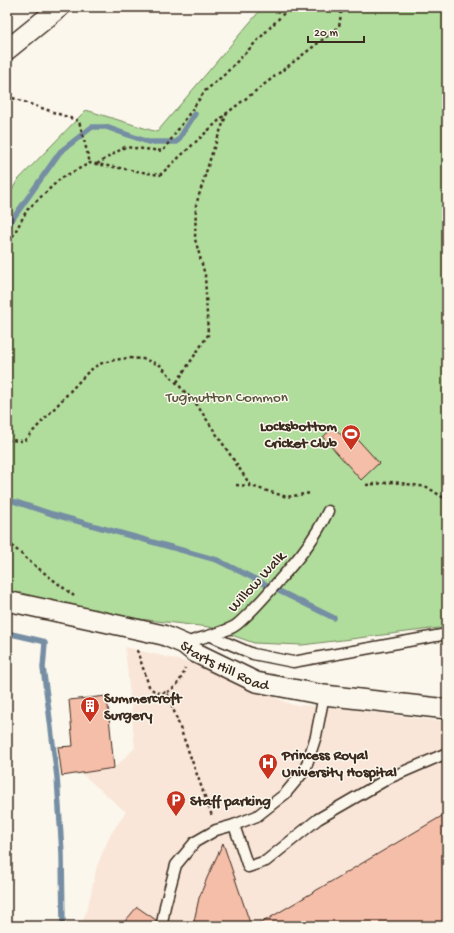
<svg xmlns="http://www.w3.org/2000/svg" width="454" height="933" font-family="'Gochi Hand',sans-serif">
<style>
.built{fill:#f9e6d8}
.green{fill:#b0dd9c;stroke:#76845d}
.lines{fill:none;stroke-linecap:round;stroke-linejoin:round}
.stream{stroke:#768ea3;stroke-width:5.5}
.building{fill:#f5bea9;stroke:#3b2a1e}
.service-casing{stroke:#3b2a1e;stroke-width:13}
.minor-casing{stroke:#3b2a1e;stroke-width:22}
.path{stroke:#3b2a1e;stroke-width:2.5;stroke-dasharray:3 3;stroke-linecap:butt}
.service{stroke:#fbf7ec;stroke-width:10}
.minor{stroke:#fbf7ec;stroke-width:19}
.labels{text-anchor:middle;stroke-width:3;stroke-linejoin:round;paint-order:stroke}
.park-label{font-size:15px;fill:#58573e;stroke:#fbf7ec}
.poi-label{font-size:15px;font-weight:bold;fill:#3b2a1e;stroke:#fbf7ec;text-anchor:start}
.street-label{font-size:15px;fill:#3b2a1e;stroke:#fbf7ec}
</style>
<rect width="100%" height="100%" fill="#fbf7ec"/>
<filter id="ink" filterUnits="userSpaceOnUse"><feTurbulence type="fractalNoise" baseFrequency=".025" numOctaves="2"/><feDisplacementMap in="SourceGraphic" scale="8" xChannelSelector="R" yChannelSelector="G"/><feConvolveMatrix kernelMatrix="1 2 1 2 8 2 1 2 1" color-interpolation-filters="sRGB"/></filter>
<g filter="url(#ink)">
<!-- built -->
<polygon class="built" points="125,647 187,662 293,705 322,706 447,722 447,926 81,926 89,902 97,866 110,835 126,812 81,773 114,768 135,748"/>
<!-- green -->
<polygon class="green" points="263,7 447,7 447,627 302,645 254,643 209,627 131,618 7,593 7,199 17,181 86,110 157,132"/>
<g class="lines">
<!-- stream -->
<g class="stream">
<polyline points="7,227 60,152 92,127 106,127 148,142 177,142 195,114"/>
<polyline points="7,499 52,514 217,560 267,585"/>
<polyline points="277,590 334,618"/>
<polyline points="7,633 42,641 45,643 43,668 48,704 57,777 62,853 63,926"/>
</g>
</g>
<!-- building -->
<g class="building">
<polygon points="334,427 344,438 351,432 379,463 361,480 323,437"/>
<polygon points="107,696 114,768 62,776 58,747 73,746 69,700"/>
<polygon points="447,813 447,926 256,926"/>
<polygon points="223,843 251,926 193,926 199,898 207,878"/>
<polygon points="137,907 156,920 156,926 121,926"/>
</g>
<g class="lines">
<defs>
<g id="service">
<polyline points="211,636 253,654 293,662 447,634"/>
<path d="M184 644C200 637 218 635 233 627 237 625 240 622 243 619 252 611 260 602 268 593 291 567 314 542 328 511"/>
<polyline points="234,825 248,867 266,861 318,819 389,778 447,753"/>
<polyline points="162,924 165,906 176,865 195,842 216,830 234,825 257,816 285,794 305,770 316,736 324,695"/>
</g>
<g id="minor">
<polyline points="7,50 60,7"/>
<path id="s1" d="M7 601 95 620 163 635 184 644 194 652 256 682 324 695 447 709"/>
</g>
</defs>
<!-- service casing -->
<use href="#service" class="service-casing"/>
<!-- minor casing -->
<use href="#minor" class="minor-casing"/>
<!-- path -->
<g class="path">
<polyline points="7,96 79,121 90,163"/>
<polyline points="97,164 125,147 163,151 205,91 224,75 290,7"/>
<polyline points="7,247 27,210 61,178 90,163 160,175 227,113 339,27 342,7"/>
<polyline points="177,382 208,335 205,275 195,239 196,205 212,153 227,113"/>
<polyline points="7,440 24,441 88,372 99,364 114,360 128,358 143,359 160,365 197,405 251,486"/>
<polyline points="236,485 251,486 287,497 310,493"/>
<polyline points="366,485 393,482 427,487 447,500"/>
<polyline points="7,541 29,561 74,596"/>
<path d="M137 650 149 686C155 693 158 694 167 692L212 816"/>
<path d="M167 692C177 688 182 678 185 668"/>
</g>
<!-- service -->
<use href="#service" class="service"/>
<!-- minor -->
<use href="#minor" class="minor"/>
</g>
</g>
<!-- icons -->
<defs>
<symbol id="stadium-pin" viewBox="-11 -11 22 30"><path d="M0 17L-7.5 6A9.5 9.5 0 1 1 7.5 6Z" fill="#c8321e" stroke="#fbf7ec"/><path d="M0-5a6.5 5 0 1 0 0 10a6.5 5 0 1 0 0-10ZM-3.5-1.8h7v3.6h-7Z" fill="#fff"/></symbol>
<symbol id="building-pin" viewBox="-11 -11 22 30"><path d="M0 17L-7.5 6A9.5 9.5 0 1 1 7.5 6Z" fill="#c8321e" stroke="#fbf7ec"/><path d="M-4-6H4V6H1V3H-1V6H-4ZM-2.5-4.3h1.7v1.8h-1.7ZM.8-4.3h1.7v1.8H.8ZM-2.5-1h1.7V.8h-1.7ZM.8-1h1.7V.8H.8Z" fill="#fff"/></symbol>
<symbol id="hospital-pin" viewBox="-11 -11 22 30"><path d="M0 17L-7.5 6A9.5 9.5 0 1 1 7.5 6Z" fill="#c8321e" stroke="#fbf7ec"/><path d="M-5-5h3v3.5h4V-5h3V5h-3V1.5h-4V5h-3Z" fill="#fff"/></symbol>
<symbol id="parking-pin" viewBox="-11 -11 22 30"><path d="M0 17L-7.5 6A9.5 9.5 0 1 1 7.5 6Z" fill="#c8321e" stroke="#fbf7ec"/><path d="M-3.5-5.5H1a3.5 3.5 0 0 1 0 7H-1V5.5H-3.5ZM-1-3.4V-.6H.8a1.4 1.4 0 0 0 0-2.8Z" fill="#fff"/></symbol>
</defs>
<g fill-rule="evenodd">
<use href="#stadium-pin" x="340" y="423" width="22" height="30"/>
<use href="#building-pin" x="79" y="695" width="22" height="30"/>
<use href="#hospital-pin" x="257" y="752" width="22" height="30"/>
<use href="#parking-pin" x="165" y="789" width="22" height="30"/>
</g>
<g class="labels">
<!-- park labels -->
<g class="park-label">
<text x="227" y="401">Tugmutton Common</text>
</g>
<!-- poi labels -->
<g class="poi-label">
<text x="337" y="430" text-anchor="end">Locksbottom<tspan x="337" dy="17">Cricket Club</tspan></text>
<text x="104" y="702">Summercroft<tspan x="104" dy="17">Surgery</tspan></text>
<text x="282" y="759">Princess Royal<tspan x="282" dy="17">University Hospital</tspan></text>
<text x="190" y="805">Staff parking</text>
</g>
<!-- street labels -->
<g class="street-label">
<text transform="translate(256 581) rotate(-47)" y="5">Willow Walk</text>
<text dy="5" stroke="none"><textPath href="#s1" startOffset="229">Starts Hill Road</textPath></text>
</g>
</g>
<!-- margin -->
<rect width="454" height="933" fill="none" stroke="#fbf7ec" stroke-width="24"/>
<rect x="12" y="12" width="430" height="909" fill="none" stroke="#3b2a1e" stroke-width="1.5" filter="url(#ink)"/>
<!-- scale -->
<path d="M308 36v6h56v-6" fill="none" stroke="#3b2a1e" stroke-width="2"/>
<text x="314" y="36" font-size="12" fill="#3b2a1e" stroke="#fbf7ec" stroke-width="3" paint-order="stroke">20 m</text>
</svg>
